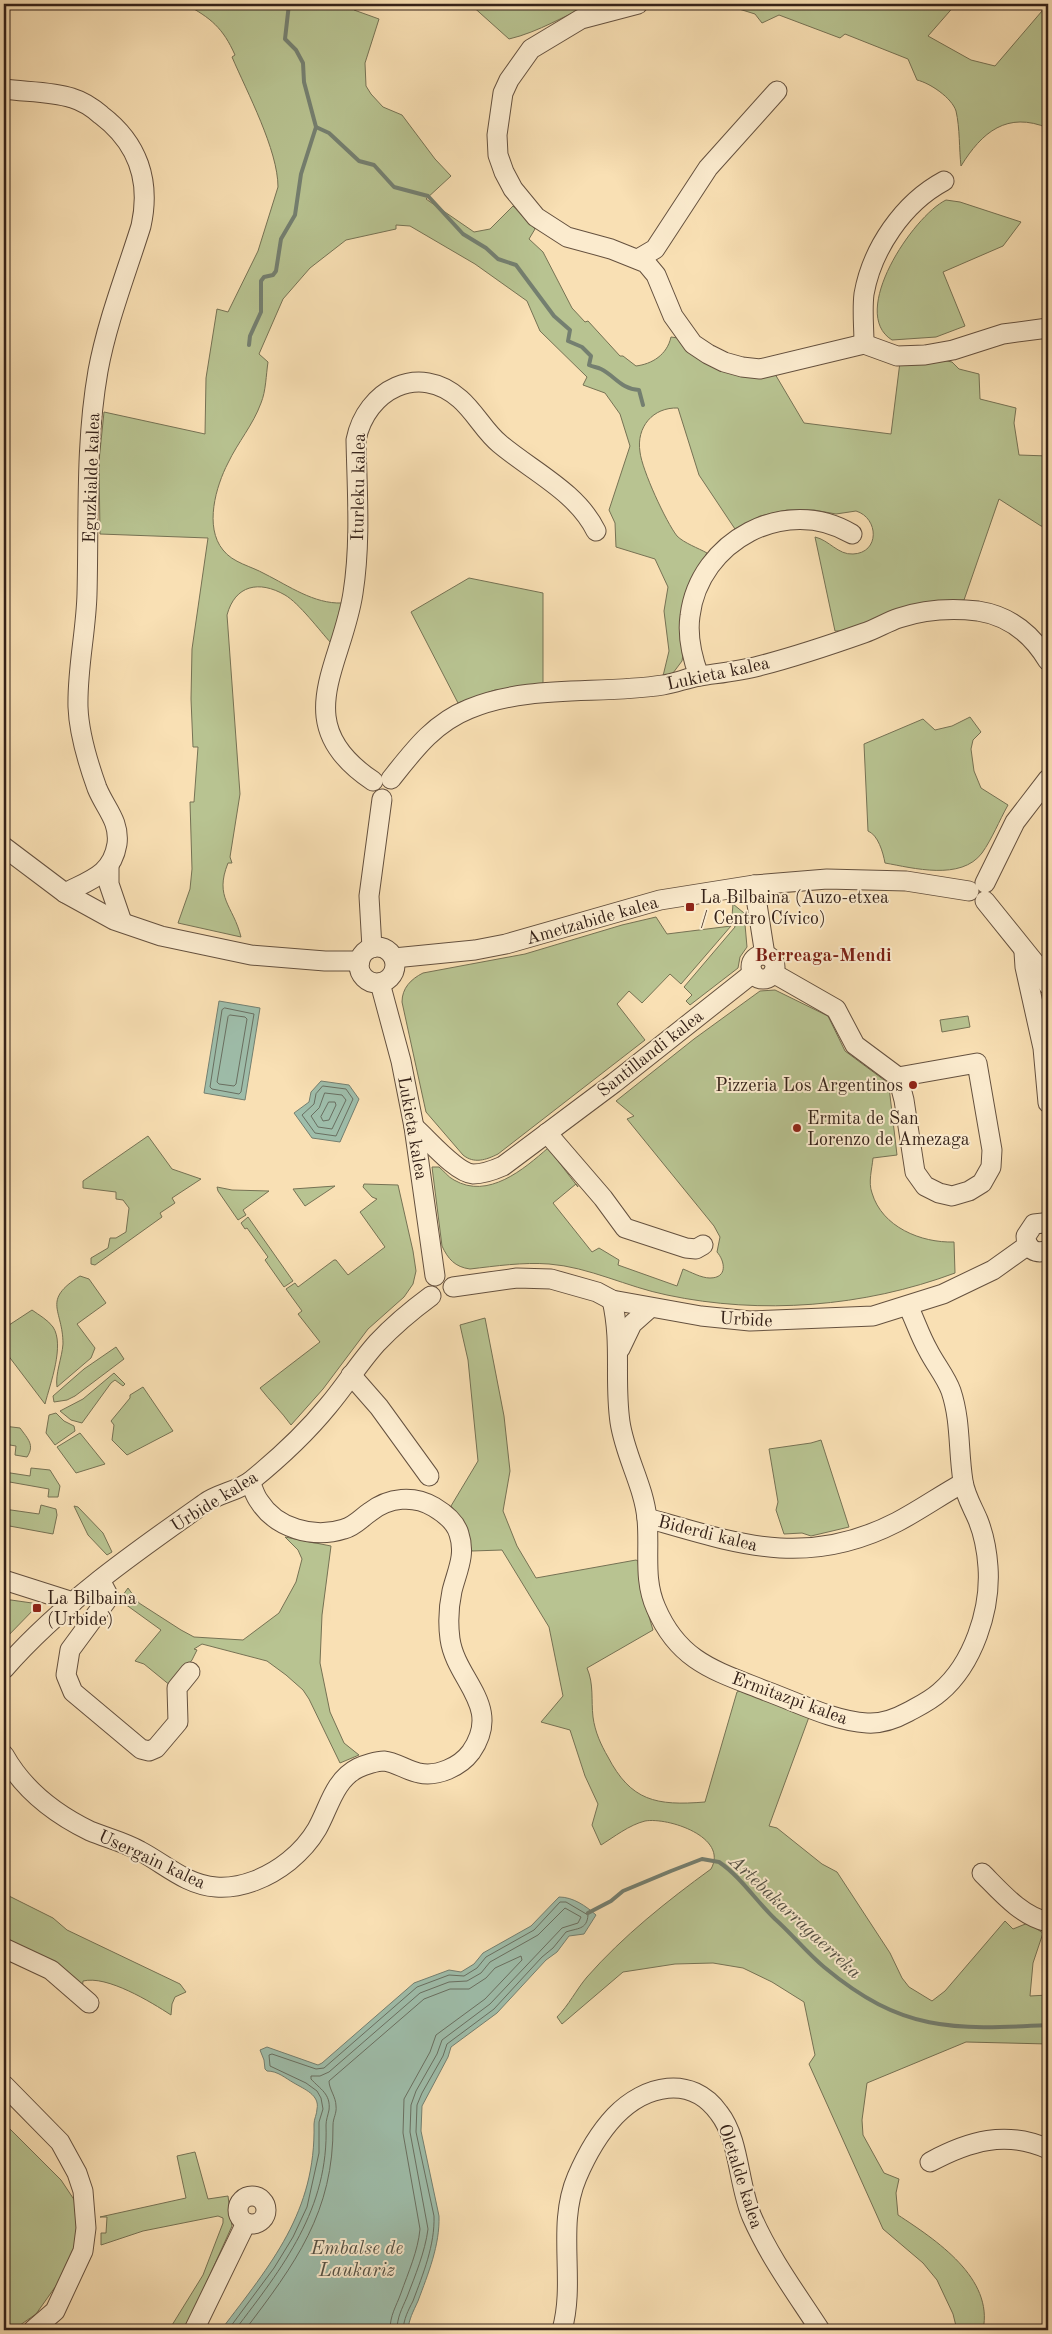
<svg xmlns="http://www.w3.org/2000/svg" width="1052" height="2334" font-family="'Old Standard TT',serif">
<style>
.green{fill:#b8c391;stroke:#767254}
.water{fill:#9ebdaa;stroke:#747f70}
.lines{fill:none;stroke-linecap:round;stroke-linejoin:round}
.shore{stroke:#696f61;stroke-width:1}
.stream{stroke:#747f70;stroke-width:4}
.minor-casing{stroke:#65513f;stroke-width:21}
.minor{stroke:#fbebce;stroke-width:19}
.poi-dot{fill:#8f2418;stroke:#fbebce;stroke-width:2}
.labels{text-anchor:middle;stroke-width:4;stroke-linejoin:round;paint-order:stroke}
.street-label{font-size:18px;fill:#342118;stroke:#fbebce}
.poi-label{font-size:18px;fill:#342118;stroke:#fbebce;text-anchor:start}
.neighbourhood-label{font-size:19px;font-weight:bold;fill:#7a1f14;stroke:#fbebce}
.water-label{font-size:19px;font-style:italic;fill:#545044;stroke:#fbebce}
</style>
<rect width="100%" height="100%" fill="#f9e0b4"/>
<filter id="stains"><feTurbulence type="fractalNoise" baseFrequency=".004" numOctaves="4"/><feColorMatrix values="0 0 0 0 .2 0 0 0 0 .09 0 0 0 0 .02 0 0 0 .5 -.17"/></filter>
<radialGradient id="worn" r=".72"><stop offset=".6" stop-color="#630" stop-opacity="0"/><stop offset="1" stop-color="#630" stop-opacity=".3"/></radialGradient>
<!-- green -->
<g class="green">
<path d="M185 4H359L354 10 379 19 365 63 366 86 371 94 383 107 402 115 435 159 451 176 426 199 474 232 490 229 513 206 535 229 529 239 543 252 572 308 585 322 588 321 620 356H623L636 366C652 364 667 355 671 337L678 338 775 374 804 423 891 434 900 362 937 359 952 362 959 369 979 374 980 399 1016 408 1014 423 1019 455 1048 456V527L1041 526 999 499 964 600 928 603 844 631H835L815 537C829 540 838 555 853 554 880 553 879 518 856 511L836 514 814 510H787L760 516 735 529 699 475 678 408C653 407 636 427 640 452 642 470 666 522 677 536 684 543 698 548 707 553L697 570 682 661 673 673 663 676 669 651 664 611 668 587 655 559 616 547 615 523 609 510 630 446 620 414 605 393 583 385 587 377 540 331 527 301 475 264 410 226 396 225V229L346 240 310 268 283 299 259 354 268 362C266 375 266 391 261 403 253 425 238 442 228 463 216 486 204 527 223 550 233 563 251 566 265 574 289 586 314 604 342 603L331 643C320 631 299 603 285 595 259 580 235 585 227 615L240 794 230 857 232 863H228C214 898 233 905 241 937L178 923 190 889 192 869 190 802H194L198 747H193L191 699 192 649 208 538 100 534 99 461 104 412 205 434 206 378 217 309 228 312 258 251 278 187C278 150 247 92 232 57L235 55C223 28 211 18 185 4Z"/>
<path d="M470 4H593C565 15 539 32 509 39Z"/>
<path d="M723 4H956L928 36 971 60 995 66 1048 4V128C1007 111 982 132 961 166 959 149 960 128 956 111 952 98 930 83 917 80L908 59 845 34 840 38 779 15 762 23 755 14Z"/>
<path d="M946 200 960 202 1021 222 1003 246 943 272 965 326 936 337 892 340C848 313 913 216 946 200Z"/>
<polygon points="469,578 543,593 543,686 495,690 458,703 411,612"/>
<path d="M970 717 981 732 973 740 971 749 974 771 981 788 1008 805C999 821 992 839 982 853 961 881 913 868 885 863 883 852 878 835 868 831L864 744 923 719 935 730 952 726Z"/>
<polygon points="733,904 744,913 747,947 740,957 738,968 690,1005 686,1001 692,995 684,987 735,927 732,916"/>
<path d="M656 917 667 934 731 926 681 984 670 974 642 1003 629 991 617 1004 645 1040 498 1154C486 1160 474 1164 463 1155L426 1112 402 1002C402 988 411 979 423 973L525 954 622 925Z"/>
<path d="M775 990 828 1016 845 1051 884 1080 889 1087 897 1155 873 1158C872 1169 868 1182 872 1193 882 1227 921 1243 954 1242L955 1273C864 1307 761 1315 667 1295 627 1287 589 1267 549 1264 523 1262 496 1266 470 1269 455 1267 448 1259 442 1246L432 1167H439C444 1171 448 1177 454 1180 488 1200 524 1169 548 1148L578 1187 576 1184 553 1203 592 1252 599 1248 619 1260 618 1265 677 1286 683 1269C691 1272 701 1278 710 1278 728 1278 725 1261 717 1252L720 1237 714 1226 627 1119 634 1116 616 1101 694 1039 760 991Z"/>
<polygon points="968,1016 970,1027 942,1032 940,1020"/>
<polygon points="148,1136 172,1169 201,1179 172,1198 175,1203 160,1213 162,1217 95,1265 91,1264 91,1258 108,1248 110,1238 116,1238 126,1232 129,1208 123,1200 116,1199 116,1192 83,1188 83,1181"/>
<path d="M364 1184 398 1185 413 1251 416 1271 413 1284 404 1297 368 1329 323 1389 291 1425C281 1411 270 1401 260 1388L320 1342 298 1314 302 1311 286 1289 295 1283 298 1287 334 1260H336L348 1275 385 1247 360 1212 377 1199 372 1197 363 1187Z"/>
<polygon points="335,1186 305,1206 293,1189"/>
<polygon points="217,1187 232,1190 269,1191 243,1210 246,1215 238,1220 218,1191"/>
<polygon points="248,1217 293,1281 284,1287 265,1260 268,1257 247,1228 245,1229 241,1223"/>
<path d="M80 1276 89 1279 106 1303 77 1324 95 1348 91 1358 57 1387C55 1374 62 1358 63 1344 63 1309 41 1301 80 1276Z"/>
<path d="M32 1310C39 1315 48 1320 53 1327 65 1345 50 1384 45 1404L4 1350V1327H6Z"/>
<path d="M485 1318 504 1416 510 1471 503 1511 517 1546 536 1578 636 1560 638 1561 641 1590 653 1630 587 1668C594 1684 591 1700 593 1717 595 1732 601 1745 608 1757 631 1801 656 1806 705 1802L737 1692 739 1691 759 1696 809 1717 769 1826 777 1828 822 1864 837 1872 890 1953 902 1978 909 1987 932 2001 945 1991 1005 1921 1013 1929 1028 1923 1043 1933 1033 1963 1030 1996 1048 1995V2044L966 2042 867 2083 862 2120 863 2135 884 2173 899 2179 896 2193 898 2215C936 2240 994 2278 983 2330H957L953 2314 937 2280 923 2263 883 2229 809 2064 815 2055 804 2002 772 1982 743 1968 713 1963 675 1964 623 1972 562 2024 557 2017C569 2005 576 1990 587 1977 623 1936 667 1901 711 1869 729 1837 668 1817 645 1821 629 1825 614 1837 601 1845L592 1825 598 1804 585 1776 570 1730 541 1722 563 1696 549 1627 502 1550 472 1551 462 1521 451 1506 478 1461 468 1360 460 1325Z"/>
<polygon points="116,1347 124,1359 75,1396 67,1400 54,1402 53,1396 84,1369"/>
<polygon points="114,1373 125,1384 123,1386 115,1380 111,1383 82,1423 71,1420 60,1411 83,1399"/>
<polygon points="143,1387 173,1431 127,1455 112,1440 114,1425 111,1421 130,1398 130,1395"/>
<polygon points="56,1413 64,1421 74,1426 75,1431 55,1445 46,1433 49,1415"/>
<path d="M4 1426 20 1428C28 1439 35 1445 27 1457L15 1455 16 1446 4 1444Z"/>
<polygon points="80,1433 105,1464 76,1473 57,1447"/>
<polygon points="821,1440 849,1527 811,1536 802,1533 784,1534 776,1510 778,1502 769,1449 811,1443"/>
<polygon points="31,1468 50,1470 60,1486 58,1497 48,1497 49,1489 4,1481 4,1472 30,1476"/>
<polygon points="41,1505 56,1509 57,1515 53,1534 4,1525 4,1509 39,1514"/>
<polygon points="74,1506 78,1507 103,1533 112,1552 107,1555 88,1535"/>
<polygon points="285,1537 331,1546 322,1615 320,1663 330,1712 344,1743 359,1755 340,1763 309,1699 303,1690 286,1675 267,1661 202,1644 194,1649 197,1650 192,1660 171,1686 144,1664 135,1661 161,1630 125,1604 123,1595 128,1588 139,1603 181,1630 194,1637 243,1640 279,1613 296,1582 302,1559 298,1550"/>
<polygon points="4,1599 39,1604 4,1640"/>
<path d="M5 1894 53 1918 67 1930 180 1984 186 1992 175 1997 172 2004 171 2015C151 2002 107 1975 83 1981L82 1990 4 1942Z"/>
<polygon points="4,2123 61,2180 79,2207 75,2247 58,2283 36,2314 13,2330 4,2330"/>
<polygon points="195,2152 208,2199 228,2196 232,2226 185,2330 169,2330 203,2275 223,2223 223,2218 218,2216 143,2231 101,2245 101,2233 106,2233 107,2217 100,2217 186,2198 177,2156"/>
</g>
<!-- water -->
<g class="water">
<polygon points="219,1001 260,1008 245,1100 204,1093"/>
<polygon points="321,1081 349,1085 359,1099 340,1142 312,1138 294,1113 309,1102 311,1092"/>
<path d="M559 1897C573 1897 586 1906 596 1915L584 1934 569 1936 557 1952 546 1960 497 2013 451 2047 448 2057 422 2106 421 2131 439 2216C440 2245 428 2274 418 2301 413 2312 409 2319 408 2330H221C271 2264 316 2212 314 2124 314 2119 317 2114 317 2109 320 2095 304 2089 294 2083 285 2078 278 2071 267 2071L265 2069 264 2060 260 2050 267 2047 318 2065 322 2063 414 1983 449 1970 461 1972 474 1964 483 1953 531 1926Z"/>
</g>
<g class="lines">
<!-- shore -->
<g class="shore">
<polygon points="225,1008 254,1014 241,1092 239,1094 212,1089 210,1087 222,1010"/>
<polygon points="230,1015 245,1017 247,1019 236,1084 234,1086 219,1084 217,1082 228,1017"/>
<polygon points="323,1086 346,1089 353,1099 336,1136 315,1133 302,1115 314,1104 316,1094"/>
<polygon points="325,1093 342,1095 346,1100 332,1129 318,1127 311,1116 319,1108"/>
<polygon points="329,1102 335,1102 336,1105 329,1120 323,1121 321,1117"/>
<path d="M228 2330 274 2268 293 2237 307 2207 319 2153V2122L323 2109 321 2098 317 2091 306 2083 270 2066 269 2055 272 2054 316 2069 324 2068 417 1987 449 1975 464 1976 477 1968 486 1957 534 1930 560 1902H566L588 1915C587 1930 577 1928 566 1932L553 1948 542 1957 494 2009 447 2044 443 2056 422 2093 417 2105 416 2132 434 2216C435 2245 423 2274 413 2301 408 2311 404 2318 403 2330"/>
<path d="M235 2330C283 2267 329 2209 326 2125 326 2120 328 2115 329 2110 331 2094 320 2089 311 2079V2076H320L329 2072 420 1993 449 1982 467 1981 481 1973 490 1962 538 1935 565 1908 581 1917 578 1923 562 1928 490 2004 442 2040 437 2054 416 2091 411 2105 410 2132 428 2229C425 2252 415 2276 407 2297 402 2309 397 2317 397 2330"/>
<path d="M245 2330C295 2264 334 2212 333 2125 333 2118 337 2113 336 2106 336 2097 329 2089 329 2081L424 1999 450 1989H469L486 1978 495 1968 521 1956 522 1960 485 1999 436 2035 430 2052 404 2099 403 2133 420 2229C418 2251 408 2273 401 2293 396 2307 390 2315 390 2330"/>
</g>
<!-- stream -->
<g class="stream">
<path d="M316 127 329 133 359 161 374 165 394 187 428 196 463 234 486 248 498 259 516 265 554 316 570 330 568 341 582 347 591 356 589 365C593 367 597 367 601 369 615 376 621 389 639 390L643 405"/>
<polyline points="249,345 250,336 261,312 261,281 264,277 273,275 276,271 281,239 295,215 301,174 316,127 304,82 303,63 296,50 285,39 289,4"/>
<path d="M588 1913 611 1901 623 1891 671 1871 702 1859 719 1862C741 1877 756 1901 775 1919 792 1934 807 1953 824 1967 902 2032 952 2030 1048 2025"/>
</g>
<defs>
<g id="minor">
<polyline points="638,4 581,19 531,49 509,80 503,93 497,135 498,155 504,172 513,189 536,217 567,237 611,249 646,263 656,275 673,316 693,344 708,354 724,362 742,367 760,369 864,344 897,356 925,355 953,350 1003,334 1048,328"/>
<path d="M4 89C25 92 51 91 72 98 82 101 93 108 101 115 138 143 151 181 141 226 126 274 107 322 98 371 85 445 89 520 87 594 86 632 77 669 78 707 79 735 88 763 97 788 105 808 120 821 117 844 112 875 90 880 65 893"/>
<polyline points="638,259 655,249 708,168 777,91"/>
<path d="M864 344C864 328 862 310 864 294 872 249 903 203 944 181"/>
<path d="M699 676C692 657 687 637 690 616 699 541 786 494 852 534"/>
<path d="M391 779C414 750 434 723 469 709 529 684 599 695 663 685 676 683 687 678 700 676 720 673 740 671 759 666 794 657 830 645 864 633 876 629 887 622 899 618 923 610 952 608 978 611 1010 616 1032 634 1048 661"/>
<path d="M373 781C287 724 342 667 353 593 361 542 357 490 356 440 366 390 419 362 460 399 475 412 485 432 500 444 532 471 577 492 596 531"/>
<polyline points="4,847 65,893 114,920 161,936 251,955 325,961 360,961"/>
<polyline points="109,867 109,884 122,922"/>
<polyline points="985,883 1015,822 1048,779"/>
<polyline points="754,885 765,955"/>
<polyline points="985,901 1035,963 1048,985"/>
<circle cx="377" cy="965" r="18"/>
<polyline points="372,948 369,896 382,799"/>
<polyline points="1024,952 1025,967 1043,1048 1048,1103"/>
<circle cx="763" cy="967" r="12"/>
<polyline points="394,958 475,950 506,944 660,900 754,885 827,879 906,881 969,891"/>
<polyline points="773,973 836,1009 855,1045 898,1077 904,1100 915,1172 925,1186 939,1193 952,1196 969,1191 982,1183 991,1167 992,1150 977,1063 898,1077"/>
<polyline points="380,983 401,1061 414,1127 435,1276"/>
<path d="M414 1127C428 1139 456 1173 473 1174 484 1174 494 1170 503 1166L614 1083 753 973"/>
<polyline points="547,1133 603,1198 625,1228 686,1248 696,1249 703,1245"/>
<path d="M1048 1225 1043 1223 1034 1224 1026 1236C1026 1249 1036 1255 1048 1250"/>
<polyline points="453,1287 517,1278 551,1279 597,1292 612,1300 701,1316 750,1321 873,1316 943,1294 993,1270 1028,1245"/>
<path d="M612 1300C622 1343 614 1380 620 1422 625 1456 644 1486 647 1519 650 1550 643 1579 656 1608 679 1662 716 1671 766 1691 799 1703 833 1721 867 1723 881 1724 897 1718 908 1712 919 1706 930 1701 940 1692 973 1664 991 1610 988 1567 987 1552 984 1535 978 1520 973 1508 965 1495 963 1481 958 1450 961 1421 951 1391 946 1377 935 1364 928 1350 920 1336 915 1320 908 1306"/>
<polyline points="620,1349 632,1324 650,1308"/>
<polyline points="351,1375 379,1407 429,1476"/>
<path d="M647 1518C738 1544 806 1569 897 1522 920 1510 941 1495 963 1483"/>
<polyline points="4,1580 73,1602"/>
<polyline points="100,1580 109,1597 70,1650 66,1675 73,1692 141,1749 149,1751 156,1748 178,1722 177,1688 190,1672"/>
<path d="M4 1669C62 1603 134 1553 205 1503 219 1493 239 1491 252 1480 279 1458 306 1433 328 1406 345 1386 359 1363 377 1343 393 1326 412 1310 431 1296"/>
<path d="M4 1755C23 1789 55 1814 90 1831 107 1838 124 1842 140 1851 165 1864 186 1885 216 1887 242 1889 269 1877 289 1861 300 1852 310 1841 317 1829 329 1808 334 1780 358 1768 364 1765 377 1761 384 1761 395 1762 408 1771 419 1773 437 1777 460 1767 471 1752 503 1706 456 1681 450 1639 448 1624 449 1605 452 1591 457 1571 466 1555 459 1534 456 1523 444 1513 434 1507 414 1495 389 1497 370 1512 361 1518 355 1526 344 1529 313 1539 276 1528 259 1501 255 1496 253 1488 250 1482"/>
<path d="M982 1873C1001 1892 1021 1916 1048 1922"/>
<polyline points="4,1948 51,1970 89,2003"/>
<polyline points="4,2085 60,2142 77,2173 83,2191 86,2228 83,2251 55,2311 33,2330"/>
<path d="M930 2162C969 2141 1006 2130 1048 2149"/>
<circle cx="252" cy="2210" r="14"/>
<polyline points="194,2330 246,2223"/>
<path d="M562 2330C576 2280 556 2226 577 2177 586 2156 599 2133 615 2116 645 2085 691 2074 719 2113 740 2140 738 2185 752 2217 770 2258 796 2293 820 2330"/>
</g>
</defs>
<!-- minor casing -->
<use href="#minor" class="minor-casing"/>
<!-- minor -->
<use href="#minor" class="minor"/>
</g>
<!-- markers -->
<g class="poi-dot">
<rect x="685" y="902" width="10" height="10" rx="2.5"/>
<circle cx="913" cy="1085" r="5"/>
<circle cx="797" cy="1128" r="5"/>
<rect x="32" y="1603" width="10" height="10" rx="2.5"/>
</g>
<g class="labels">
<!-- street labels -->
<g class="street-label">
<text transform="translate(91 478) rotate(-88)" y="6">Eguzkialde kalea</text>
<text transform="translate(358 487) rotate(-89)" y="6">Iturleku kalea</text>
<text transform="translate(718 673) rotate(-12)" y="6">Lukieta kalea</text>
<text transform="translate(592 920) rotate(-16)" y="6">Ametzabide kalea</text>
<text transform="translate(650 1053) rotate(-38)" y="6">Santillandi kalea</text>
<text transform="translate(413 1128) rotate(80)" y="6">Lukieta kalea</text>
<text transform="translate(746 1319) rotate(3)" y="6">Urbide</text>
<text transform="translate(214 1501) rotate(-32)" y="6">Urbide kalea</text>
<text transform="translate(708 1533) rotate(14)" y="6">Biderdi kalea</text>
<text transform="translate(790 1698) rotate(20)" y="6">Ermitazpi kalea</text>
<text transform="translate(152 1859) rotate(25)" y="6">Usergain kalea</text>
<text transform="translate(741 2176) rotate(72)" y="6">Oletalde kalea</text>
</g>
<!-- poi labels -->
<g class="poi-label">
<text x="700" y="903">La Bilbaina (Auzo-etxea<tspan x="700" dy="21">/ Centro Cívico)</tspan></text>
<text x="903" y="1091" text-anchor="end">Pizzeria Los Argentinos</text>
<text x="807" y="1124">Ermita de San<tspan x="807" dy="21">Lorenzo de Amezaga</tspan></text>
<text x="47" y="1604">La Bilbaina<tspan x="47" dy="21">(Urbide)</tspan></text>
</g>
<!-- neighbourhood labels -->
<g class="neighbourhood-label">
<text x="823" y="961">Berreaga-Mendi</text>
</g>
<!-- water labels -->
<g class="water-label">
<text transform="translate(796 1916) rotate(43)" y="7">Artebakarragaerreka</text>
<text x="357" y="2254">Embalse de<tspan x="357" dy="22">Laukariz</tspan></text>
</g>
</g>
<!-- margin -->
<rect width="1052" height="2334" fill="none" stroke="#f9e0b4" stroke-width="20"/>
<rect x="5" y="5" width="1042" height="2324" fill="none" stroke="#342118" stroke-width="2.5"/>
<rect x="10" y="10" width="1032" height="2314" fill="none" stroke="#342118"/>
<rect width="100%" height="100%" filter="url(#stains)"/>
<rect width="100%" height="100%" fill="url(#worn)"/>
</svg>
